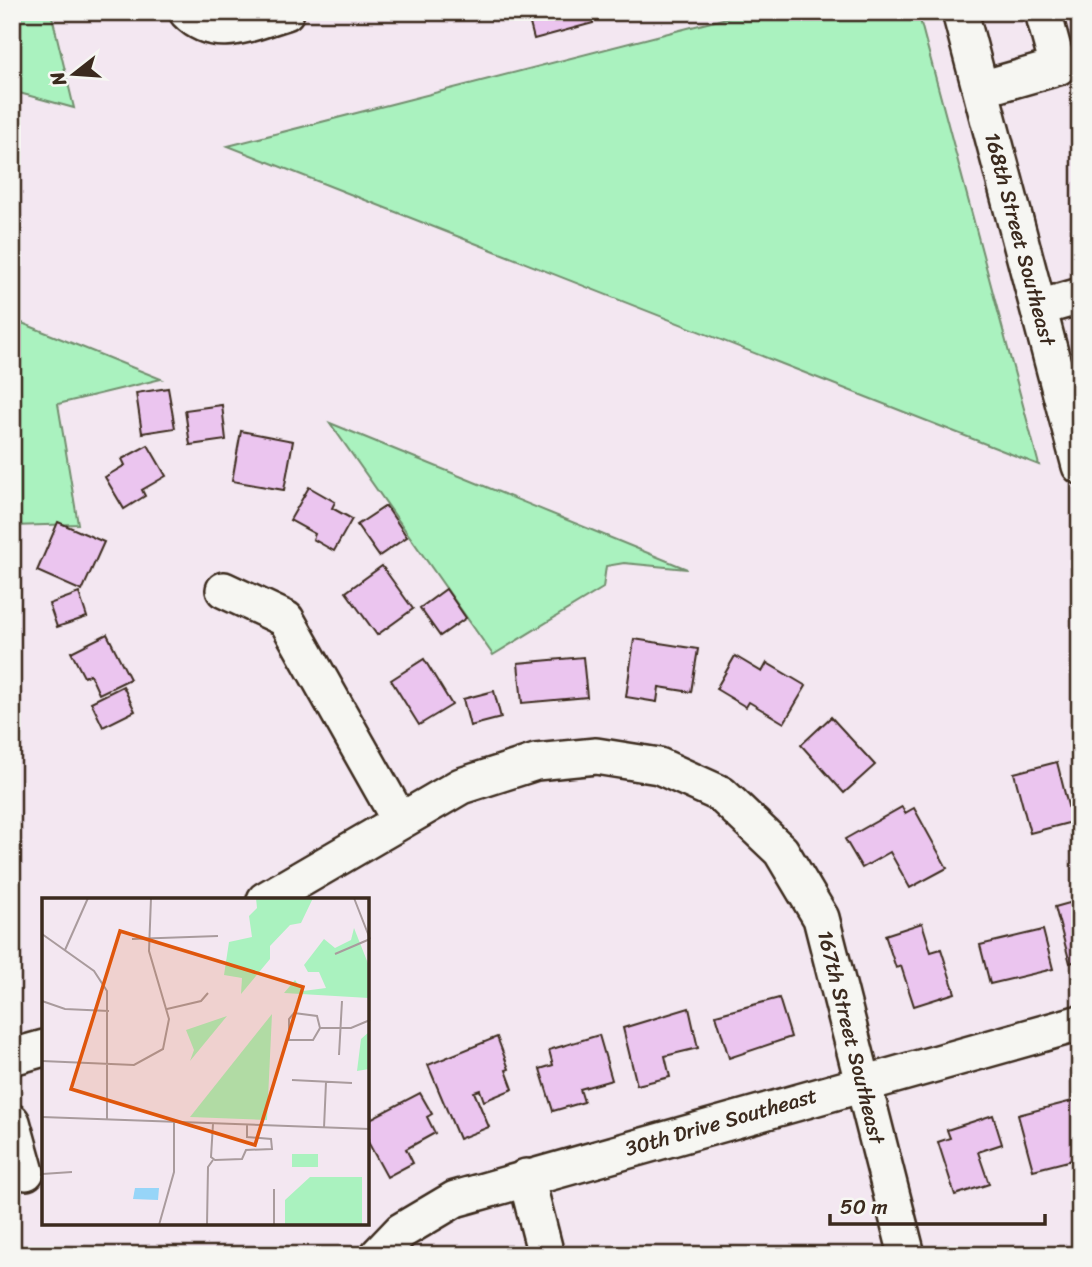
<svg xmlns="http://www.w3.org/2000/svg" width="1092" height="1267" font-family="Sriracha,sans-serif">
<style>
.green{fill:#aaf2bf;stroke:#728e6e;stroke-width:2}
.building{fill:#ebc5ef;stroke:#3b2a1e;stroke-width:2}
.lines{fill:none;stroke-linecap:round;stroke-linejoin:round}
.minor-casing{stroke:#3b2a1e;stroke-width:40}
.minor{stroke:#f6f6f2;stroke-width:35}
.labels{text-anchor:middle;stroke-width:7;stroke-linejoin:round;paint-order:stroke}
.street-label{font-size:21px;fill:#3b2a1e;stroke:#f6f6f2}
.inset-road{fill:none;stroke:#a99b9d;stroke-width:2}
.view{fill:#df570d;fill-opacity:0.15;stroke:#df570d;stroke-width:3.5}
.inset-edge{fill:none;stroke:#3b2a1e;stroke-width:3.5}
</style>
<rect width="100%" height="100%" fill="#f3e7f1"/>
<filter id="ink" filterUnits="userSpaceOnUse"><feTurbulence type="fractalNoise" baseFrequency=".0143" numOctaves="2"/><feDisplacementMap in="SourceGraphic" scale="14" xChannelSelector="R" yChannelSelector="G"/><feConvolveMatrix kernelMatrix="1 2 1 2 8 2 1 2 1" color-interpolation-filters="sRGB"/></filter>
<g filter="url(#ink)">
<!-- green -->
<g class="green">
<polygon points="12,12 51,12 74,108 12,91"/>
<polygon points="750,12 918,12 1039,465 228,146"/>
<polygon points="12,319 161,379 58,404 78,524 12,526"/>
<polygon points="330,423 687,569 624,563 606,566 603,588 493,655"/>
</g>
<!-- building -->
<g class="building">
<polygon points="527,12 590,12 593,23 534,39"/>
<polygon points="168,388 175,428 142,433 136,393"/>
<polygon points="222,405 226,440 190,445 185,410"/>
<polygon points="241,431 293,441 284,490 232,481"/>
<polygon points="148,445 166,476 142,490 145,496 124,509 105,477 125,465 122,459"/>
<polygon points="309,487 335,502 332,508 352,519 334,551 313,539 315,534 290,520"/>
<polygon points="386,506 407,537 379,556 357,525"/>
<polygon points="58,522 104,542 82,591 37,571"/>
<polygon points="382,566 413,609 377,635 346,592"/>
<polygon points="446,589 466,618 440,636 420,608"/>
<polygon points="79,593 87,617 57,627 49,604"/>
<polygon points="107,634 130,679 99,694 90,674 84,677 71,652"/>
<polygon points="634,639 698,649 691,692 659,687 657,702 626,697"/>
<polygon points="735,656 762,672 767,663 806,686 784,723 749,702 746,707 716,689"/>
<polygon points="583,657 587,697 522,703 518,663"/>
<polygon points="424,659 452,705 419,725 391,680"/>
<polygon points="123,686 135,711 103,727 91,702"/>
<polygon points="494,691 501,718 470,726 463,699"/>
<polygon points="831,717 875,765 844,793 801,745"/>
<polygon points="1057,762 1072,822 1030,833 1014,773"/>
<polygon points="902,807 905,813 914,808 947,868 910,888 890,852 862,868 845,839"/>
<polygon points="1080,900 1080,960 1070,963 1055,907"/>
<polygon points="922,923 931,952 941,949 955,993 914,1006 901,966 896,968 885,935"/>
<polygon points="1043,930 1053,969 990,984 980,945"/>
<polygon points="779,998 791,1037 729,1058 716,1015"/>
<polygon points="689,1008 698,1048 665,1056 670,1077 637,1085 623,1028"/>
<polygon points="599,1035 612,1080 580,1089 584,1102 553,1111 540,1069 553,1065 549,1050"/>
<polygon points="497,1037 509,1069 506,1070 513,1089 484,1101 480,1090 474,1092 489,1127 459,1139 428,1065"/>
<polygon points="420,1093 432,1114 427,1117 435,1133 406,1149 413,1163 387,1177 368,1142 368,1120"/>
<polygon points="1080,1099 1080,1158 1033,1170 1018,1115"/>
<polygon points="993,1115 1002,1144 978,1152 989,1184 955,1195 938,1142 950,1138 947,1130"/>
</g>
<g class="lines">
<defs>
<g id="minor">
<path d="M187 12C216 42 251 22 286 12"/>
<polyline points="960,12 1080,466"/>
<polyline points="981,89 1058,67 1043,12"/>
<polyline points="1039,308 1080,296"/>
<polyline points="224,590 286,619 399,819"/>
<polyline points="265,900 461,786 536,762 596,756 659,766 721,794 781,851 821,918 907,1255"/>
<polyline points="12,1057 44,1048"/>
<polyline points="12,1122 26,1172"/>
<polyline points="526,1177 546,1255"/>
<polyline points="378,1255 401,1231 455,1199 1080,1023"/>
</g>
</defs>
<!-- minor casing -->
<use href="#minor" class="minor-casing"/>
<!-- minor -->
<use href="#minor" class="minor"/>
</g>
</g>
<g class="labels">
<!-- street labels -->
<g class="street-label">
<text transform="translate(1020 239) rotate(75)" y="7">168th Street Southeast</text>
<text transform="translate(851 1037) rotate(76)" y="7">167th Street Southeast</text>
<text transform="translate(721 1122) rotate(-16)" y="7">30th Drive Southeast</text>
</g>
</g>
<!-- overview -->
<g transform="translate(42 898)">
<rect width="327" height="327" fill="#f3e7f1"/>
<path d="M214 0H271L259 25 248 27 228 48V61L199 96 200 80 182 77 187 44 210 39 207 18 215 10ZM312 30 327 68V100L242 95 253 82 261 93 284 90 277 74H266L262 67 282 41 293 50 309 42ZM230 116 225 222 148 219ZM185 118 148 163 152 152 144 132ZM327 134V171L315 173 319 141ZM250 256H276V269H250ZM268 279H320V327H243V302Z" fill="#aaf2bf"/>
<path d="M93 290H117L116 302 91 301Z" fill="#97d5f8"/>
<path class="inset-road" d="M312 0 328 41M0 36 52 73 65 93V221M90 41 176 38M23 52 46 0M293 56 328 41M0 103 23 111 67 113M125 111 159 103 166 95M252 115 275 118 278 130 271 142H247V121ZM278 130H309L328 122M297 157 300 103M0 163 92 167 121 151 127 121 107 53 109 0M250 182 310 185M0 219 328 231M171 226 169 259 173 262 200 261 204 252 230 251 229 241 205 239V227M282 230 284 184M0 276 30 274M117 327 132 274V224M165 327 166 269 171 262M232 327V291"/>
<path class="view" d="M78 33 261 89 213 247 29 191Z"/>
<rect width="327" height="327" class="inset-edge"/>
</g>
<!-- margin -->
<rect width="1092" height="1267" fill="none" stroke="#f6f6f2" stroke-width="42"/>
<rect x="21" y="21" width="1050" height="1225" fill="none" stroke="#3b2a1e" stroke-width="2.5" filter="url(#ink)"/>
<!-- north arrow -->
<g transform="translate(74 74) rotate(253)" stroke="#f6f6f2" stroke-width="5" paint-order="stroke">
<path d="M0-5L12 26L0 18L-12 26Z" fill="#3b2a1e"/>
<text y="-10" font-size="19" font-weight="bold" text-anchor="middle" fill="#3b2a1e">N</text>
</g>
<!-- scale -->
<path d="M830 1214v10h215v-10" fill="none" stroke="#3b2a1e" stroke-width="3.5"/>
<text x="840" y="1214" font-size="21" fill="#3b2a1e" stroke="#f6f6f2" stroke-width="5" paint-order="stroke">50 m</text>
</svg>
